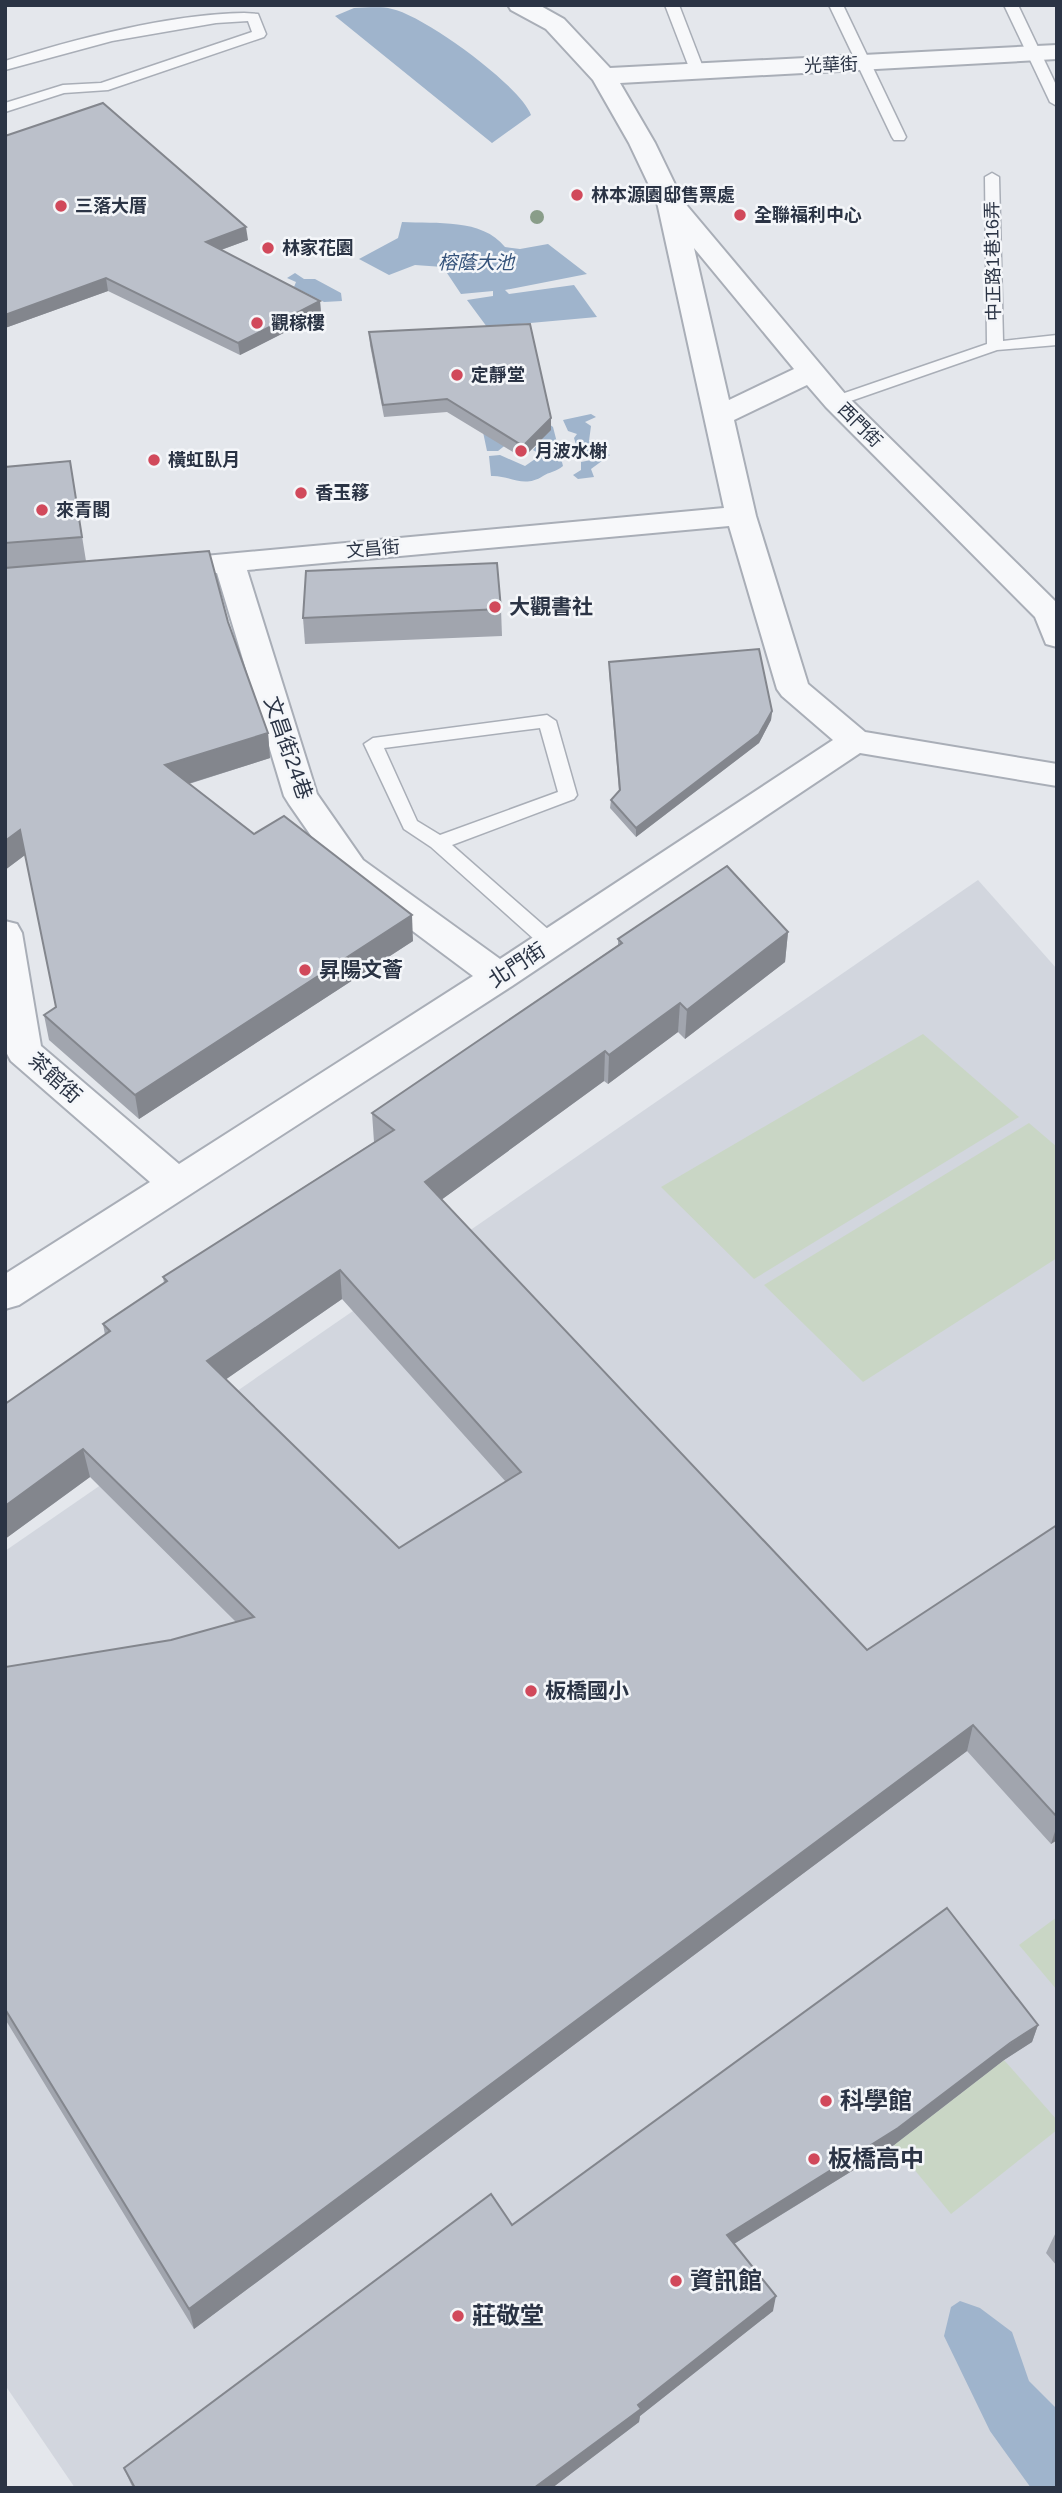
<svg xmlns="http://www.w3.org/2000/svg" width="1062" height="2493" font-family="Helvetica,'Noto Sans TC',sans-serif">
<style>
.built{fill:#d2d6de}
.green{fill:#c9d6c5}
.water{fill:#9fb4cc}
.lines{fill:none;stroke-linecap:round;stroke-linejoin:round}
.lane-casing{stroke:#a9aeb7;stroke-width:3}
.street-casing{stroke:#a9aeb7;stroke-width:4}
.lane{fill:#f7f8fa;fill-rule:evenodd}
.street{fill:#f7f8fa;fill-rule:evenodd}
.tree{fill:#899d89}
.wall{fill:#a1a5ae;fill-rule:evenodd}
.shaded-wall{fill:#83868d}
.building{fill:#bbc0ca;stroke:#83868d;stroke-width:2;fill-rule:evenodd}
.poi-dot{fill:#d1495b;stroke:#f4f6f9;stroke-width:2.5}
.labels{text-anchor:middle;stroke-width:5;stroke-linejoin:round;paint-order:stroke}
.far-street-label{font-size:18px;fill:#2b3445;stroke:#f4f6f9}
.far-poi-label{font-size:18px;font-weight:bold;fill:#2b3445;stroke:#f4f6f9;text-anchor:start}
.far-water-label{font-size:19px;font-style:italic;fill:#34527a;stroke:#f4f6f9}
.poi-label{font-size:21px;font-weight:bold;fill:#2b3445;stroke:#f4f6f9;text-anchor:start}
.street-label{font-size:21px;fill:#2b3445;stroke:#f4f6f9}
.near-poi-label{font-size:24px;font-weight:bold;fill:#2b3445;stroke:#f4f6f9;text-anchor:start}
</style>
<rect width="100%" height="100%" fill="#e4e7ec"/>
<!-- built -->
<polygon class="built" points="978,880 1057,969 1057,2488 75,2488 5,2385 5,1551"/>
<!-- green -->
<g class="green">
<polygon points="923,1034 1019,1117 754,1279 661,1187"/>
<polygon points="1029,1123 1057,1147 1057,1258 863,1382 764,1285"/>
<polygon points="1057,1917 1057,1990 1019,1945"/>
<polygon points="1004,2060 1057,2120 1057,2130 951,2214 894,2145"/>
</g>
<!-- water -->
<g class="water">
<path d="M354 8C366 8 380 6 392 9 423 15 521 86 531 115L492 143 335 16Z"/>
<path d="M402 222C436 224 482 218 505 247L520 249 548 244 587 274 505 290 509 294 574 285 597 317 487 327 467 300 493 296V291L461 294 443 267 415 265 389 275 359 259 398 238Z"/>
<polygon points="295,273 304,279 315,279 341,293 342,301 324,302 294,287 296,282 287,278"/>
<polygon points="591,414 596,417 585,422 591,426 589,441 599,445 598,450 610,455 591,469 594,477 578,479 573,475 581,470 581,462 591,460 596,455 577,448 574,438 577,434 568,431 563,420"/>
<path d="M549 424 553 427 563 466C556 472 549 472 543 476 523 489 510 475 491 476L489 456 500 455 525 466 541 455 533 450 538 444 518 435 498 451H487L483 432Z"/>
<polygon points="960,2301 980,2308 1012,2332 1029,2381 1057,2409 1057,2488 1031,2488 990,2431 944,2336 951,2307"/>
</g>
<g class="lines">
<defs>
<g id="lane">
<polygon points="665,5 679,5 704,70 702,73 692,73 690,70"/>
<polygon points="829,5 843,5 906,137 904,140 894,140 892,137"/>
<polygon points="1004,5 1018,5 1057,87 1057,106 1050,102"/>
<path d="M244 13 258 14 266 34 264 37 108 90 64 93 5 112V103L63 85 101 83 252 32 248 21 216 23 112 41 5 70V61C75 39 170 14 244 13Z"/>
<polygon points="992,173 999,177 1003,341 1057,335 1057,345 997,350 842,404 830,404 828,401 830,398 987,344 985,177"/>
<path d="M547 715 556 721 577 795 574 799 452 845 558 938 561 943 558 948H544L431 847 404 829 364 744 373 738ZM540 728 558 792 440 835 417 821 384 748Z"/>
</g>
<path id="street" d="M508 5H539L564 19 610 68 1057 45V59L620 83 655 143 683 201 846 395 1057 603V647L1046 644 1035 617 826 407 807 385 734 420 756 516 808 684 865 732 1057 764V786L860 753 512 986 19 1305 5 1309V1274L150 1182 11 1061 6 1052 5 921 17 924 22 933 41 1046 179 1164 473 976 339 876 289 804 284 796 217 573 161 578 150 575 146 568 150 561 724 508 657 202 629 143 593 80 546 29 511 10ZM694 248 794 369 729 400ZM729 526 777 689 782 696 833 740 500 959 363 860 317 794 247 570Z"/>
</defs>
<!-- lane casing -->
<use href="#lane" class="lane-casing"/>
<!-- street casing -->
<use href="#street" class="street-casing"/>
<!-- lane -->
<use href="#lane" class="lane"/>
<!-- street -->
<use href="#street" class="street"/>
</g>
<!-- trees -->
<circle class="tree" cx="537" cy="217" r="7"/>
<!-- wall -->
<g class="wall">
<polygon points="5,136 248,240 221,250 320,301 321,314 240,355 108,291 5,328"/>
<polygon points="369,332 551,418 551,430 523,458 447,412 384,417 370,345"/>
<polygon points="70,461 86,561 228,622 268,733 270,758 189,784 254,834 413,941 139,1119 49,1040 44,1015 56,1007 25,855 5,870 5,467"/>
<polygon points="501,609 502,636 305,644 303,618"/>
<polygon points="609,662 772,711 771,720 759,743 636,837 610,808 611,800 619,791 609,671"/>
<path d="M788 932 785 962 685 1039 678 1032 608 1084 604 1081 441 1200 867 1650 1057 1525V1840L1051 1844 967 1751 194 2329 5 2019V1667L171 1640 236 1622 90 1477 5 1539V1404L105 1335 103 1324 164 1283 163 1277 374 1142 372 1113 618 945V939ZM342 1299 506 1482 399 1548 226 1379Z"/>
<polygon points="1038,2025 1032,2042 1004,2060 894,2145 734,2244 773,2311 640,2416 639,2422 552,2488 133,2488 130,2482 124,2468 512,2225"/>
<polygon points="1057,2230 1057,2266 1046,2253"/>
</g>
<!-- shaded-wall -->
<g class="shaded-wall">
<polygon points="246,227 248,240 207,255 206,242"/>
<polygon points="106,278 108,291 5,328 5,315"/>
<polygon points="320,301 321,314 240,355 238,343"/>
<polygon points="551,418 551,430 523,458 523,446"/>
<polygon points="772,711 771,720 759,743 636,837 636,828"/>
<polygon points="268,733 270,758 168,790 165,765"/>
<polygon points="20,830 25,855 5,870 5,841"/>
<polygon points="412,915 413,941 139,1119 135,1095"/>
<polygon points="788,932 785,962 685,1039 687,1010"/>
<polygon points="680,1003 678,1032 608,1084 609,1055"/>
<polygon points="605,1051 604,1081 426,1211 425,1182"/>
<polygon points="340,1270 342,1299 212,1389 207,1361"/>
<polygon points="83,1449 90,1477 5,1539 5,1506"/>
<polygon points="973,1725 967,1751 194,2329 189,2309"/>
<polygon points="1057,1825 1057,1840 1051,1844"/>
<polygon points="1038,2025 1032,2042 1004,2060 894,2145 724,2250 727,2235"/>
<polygon points="776,2296 773,2311 640,2416 639,2422 552,2488 534,2488"/>
</g>
<!-- building -->
<g class="building">
<polygon points="103,103 246,227 206,242 320,301 238,343 106,278 5,315 5,136"/>
<polygon points="530,324 551,418 523,446 447,399 383,405 369,332"/>
<polygon points="70,461 82,537 5,543 5,467"/>
<polygon points="209,551 228,622 268,733 165,765 254,834 284,816 412,915 135,1095 44,1015 56,1007 20,830 5,841 5,568"/>
<polygon points="497,563 501,609 303,618 306,571"/>
<polygon points="759,649 772,711 759,734 636,828 611,800 620,790 609,662"/>
<path d="M727 866 788 932 687 1010 680 1003 609 1055 605 1051 425 1182 867 1650 1057 1525V1817L973 1725 189 2309 5 2009V1667L171 1640 254 1617 83 1449 5 1506V1404L110 1331 103 1324 167 1281 163 1277 394 1130 372 1113 622 943 618 939ZM340 1270 521 1472 399 1548 207 1361Z"/>
<polygon points="947,1908 1038,2025 1010,2043 898,2128 727,2235 776,2296 638,2405 641,2409 534,2488 135,2488 124,2468 491,2194 512,2225"/>
</g>
<!-- markers -->
<g class="poi-dot">
<circle cx="577" cy="195" r="7"/>
<circle cx="61" cy="206" r="7"/>
<circle cx="740" cy="215" r="7"/>
<circle cx="268" cy="248" r="7"/>
<circle cx="257" cy="323" r="7"/>
<circle cx="457" cy="375" r="7"/>
<circle cx="521" cy="451" r="7"/>
<circle cx="154" cy="460" r="7"/>
<circle cx="301" cy="493" r="7"/>
<circle cx="42" cy="510" r="7"/>
<circle cx="495" cy="607" r="7"/>
<circle cx="305" cy="970" r="7"/>
<circle cx="531" cy="1691" r="7"/>
<circle cx="826" cy="2101" r="7"/>
<circle cx="814" cy="2159" r="7"/>
<circle cx="676" cy="2281" r="7"/>
<circle cx="458" cy="2316" r="7"/>
</g>
<g class="labels">
<!-- far-street labels -->
<g class="far-street-label">
<text transform="translate(831 65) rotate(-2)" y="6">光華街</text>
<text transform="translate(993 261) rotate(-91)" y="6">中正路1巷16弄</text>
<text transform="translate(860 425) rotate(45)" y="6">西門街</text>
<text transform="translate(373 549) rotate(-5)" y="6">文昌街</text>
</g>
<!-- far-poi labels -->
<g class="far-poi-label">
<text x="591" y="201">林本源園邸售票處</text>
<text x="75" y="212">三落大厝</text>
<text x="754" y="221">全聯福利中心</text>
<text x="282" y="254">林家花園</text>
<text x="271" y="329">觀稼樓</text>
<text x="471" y="381">定靜堂</text>
<text x="535" y="457">月波水榭</text>
<text x="168" y="466">橫虹臥月</text>
<text x="315" y="499">香玉簃</text>
<text x="56" y="516">來青閣</text>
</g>
<!-- far-water labels -->
<g class="far-water-label">
<text x="476" y="269">榕蔭大池</text>
</g>
<!-- poi labels -->
<g class="poi-label">
<text x="509" y="614">大觀書社</text>
<text x="319" y="977">昇陽文薈</text>
<text x="545" y="1698">板橋國小</text>
</g>
<!-- street labels -->
<g class="street-label">
<text transform="translate(288 748) rotate(71)" y="7">文昌街24巷</text>
<text transform="translate(517 965) rotate(-33)" y="7">北門街</text>
<text transform="translate(55 1078) rotate(42)" y="7">茶館街</text>
</g>
<!-- near-poi labels -->
<g class="near-poi-label">
<text x="840" y="2109">科學館</text>
<text x="828" y="2167">板橋高中</text>
<text x="690" y="2289">資訊館</text>
<text x="472" y="2324">莊敬堂</text>
</g>
</g>
<!-- border -->
<rect width="1062" height="2493" fill="none" stroke="#2b3445" stroke-width="14"/>
</svg>
